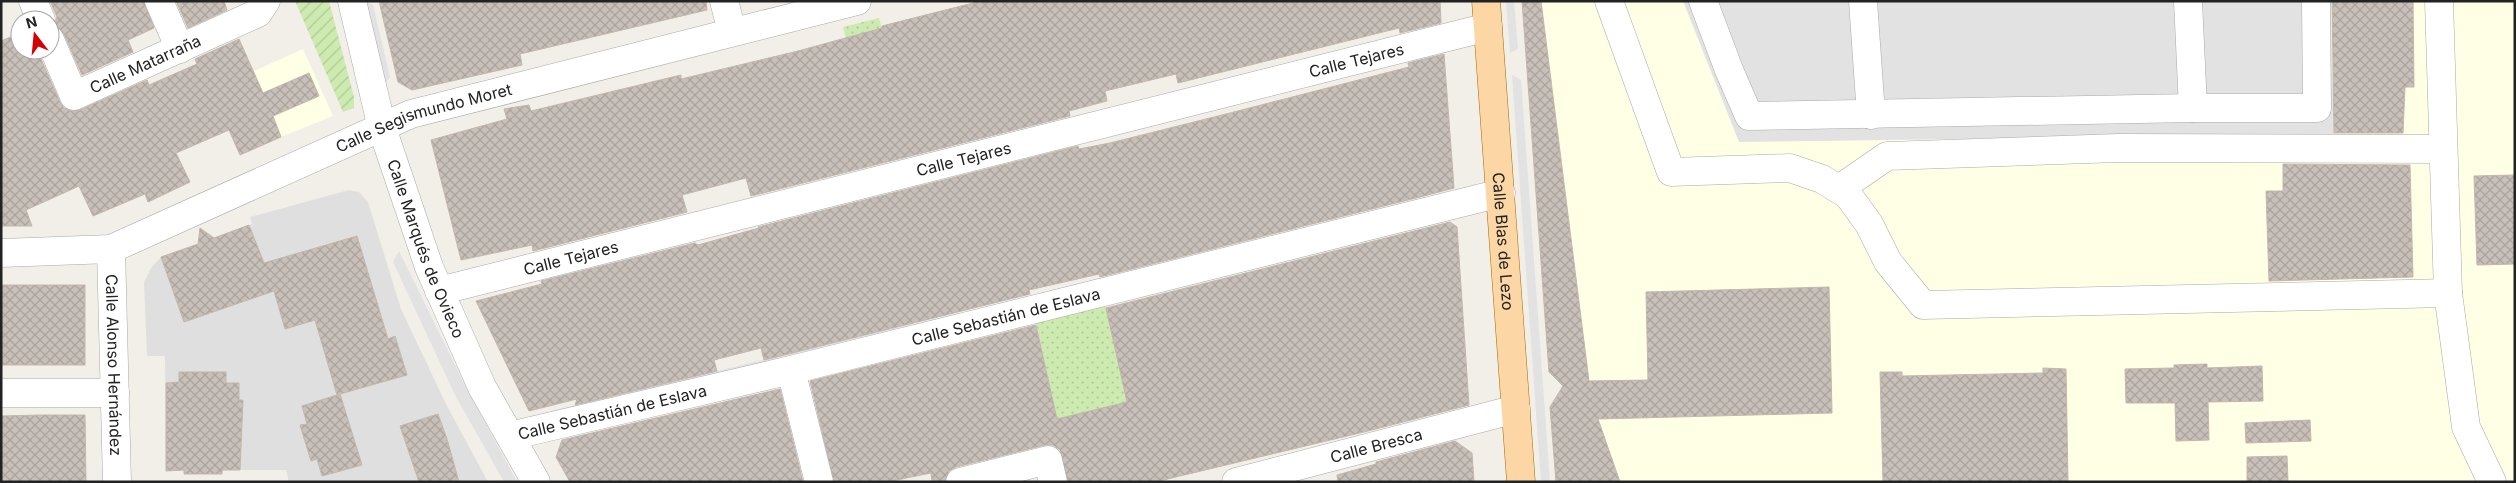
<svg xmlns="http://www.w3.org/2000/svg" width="2516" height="483" font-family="Inter,sans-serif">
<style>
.residential{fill:#e0dfdf}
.education{fill:#ffffe5}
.grass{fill:url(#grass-dots)}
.garden{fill:url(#garden-furrows)}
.parking{fill:#e2e2e2}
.building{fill:url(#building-cross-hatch);stroke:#c4b6ab}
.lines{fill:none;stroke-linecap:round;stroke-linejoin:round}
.minor-casing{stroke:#a9a9a9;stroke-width:29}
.major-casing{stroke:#a06b00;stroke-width:29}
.minor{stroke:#fff;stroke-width:28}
.major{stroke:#fcd6a4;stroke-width:28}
.labels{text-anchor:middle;stroke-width:4.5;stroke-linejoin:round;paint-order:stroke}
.street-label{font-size:16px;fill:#222;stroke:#fff}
</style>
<defs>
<pattern id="grass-dots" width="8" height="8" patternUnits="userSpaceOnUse" patternTransform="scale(1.25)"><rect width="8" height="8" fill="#cdebb0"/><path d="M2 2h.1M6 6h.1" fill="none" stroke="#b0c997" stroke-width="1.8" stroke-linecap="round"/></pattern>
<pattern id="garden-furrows" width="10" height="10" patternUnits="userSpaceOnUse" patternTransform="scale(1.25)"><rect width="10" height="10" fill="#cdebb0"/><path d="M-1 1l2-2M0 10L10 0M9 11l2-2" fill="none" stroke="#b0c997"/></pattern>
<pattern id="building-cross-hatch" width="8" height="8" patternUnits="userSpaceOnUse" patternTransform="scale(1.25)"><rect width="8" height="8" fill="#c7bfb8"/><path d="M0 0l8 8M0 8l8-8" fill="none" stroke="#aba49e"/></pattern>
</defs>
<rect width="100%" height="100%" fill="#f2efe9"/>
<!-- residential -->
<polygon class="residential" points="349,190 359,192 368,202 401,309 446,404 488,482 289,482 286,470 223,470 222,474 184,474 184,470 166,471 165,356 147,356 144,282 151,268 161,257 252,224 250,217"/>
<!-- education -->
<g class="education">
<polygon points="1541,1 2515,1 2515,482 1620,482 1598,419 1588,375"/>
<polygon points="303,49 333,116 281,137 254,71"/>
</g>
<!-- grass -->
<g class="grass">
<polygon points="879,18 896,84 859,94 843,27"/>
<polygon points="1106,306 1127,402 1057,419 1036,322"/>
</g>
<!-- garden -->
<polygon class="garden" points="295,1 329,1 354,97 354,108 343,112"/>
<!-- parking -->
<g class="parking">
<polygon points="364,1 373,5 390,77 384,86"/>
<polygon points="1506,1 1514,1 1518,49 1510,53"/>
<polygon points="1683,1 2331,1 2334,134 1739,142"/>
<polygon points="1512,75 1521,80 1550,482 1541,482"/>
<polygon points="399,251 466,387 517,482 504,482 455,395 393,262"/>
<polygon points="958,313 959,320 553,418 551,411"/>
</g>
<!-- building -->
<g class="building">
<polygon points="50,1 144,1 154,28 128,40 133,52 82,75 64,34 55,26 57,17"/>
<polygon points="176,1 224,1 227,10 188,28"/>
<polygon points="379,1 706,1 707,10 520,54 522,65 412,90 398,82"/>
<polygon points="981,1 1440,1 1441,23 1400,33 1399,28 1178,83 1176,74 1105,91 1107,101 1069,111 1070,116 751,196 746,178 682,195 687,212 533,251 532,245 461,260 431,140 507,119 504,109 529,105 531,111 681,75 681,79 798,51 882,28 882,26"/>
<polygon points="1522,1 1541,1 1589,381 1648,380 1646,292 1829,287 1832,413 1598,419 1620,482 1556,482 1550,407 1563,386 1549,372"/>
<polygon points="2332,1 2413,1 2414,87 2405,87 2403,133 2334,133"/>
<polygon points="20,33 20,50 37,50 60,102 64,108 72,111 80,110 147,80 149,85 197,64 195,59 239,39 263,93 309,73 319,96 273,116 281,137 240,155 229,130 176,153 190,182 148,202 145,194 93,216 79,186 26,210 32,226 1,226 1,41"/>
<polygon points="1444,54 1454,188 1420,197 1100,277 1099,274 1029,290 1030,294 764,360 761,348 714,360 717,371 575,405 577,399 529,411 476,301 542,284 541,281 695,243 698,245 759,228 758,227 1078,146 1079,149 1110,143 1230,113 1409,67 1408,63"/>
<polygon points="2283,164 2410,165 2413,277 2269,281 2266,191 2283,191"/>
<polygon points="2515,175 2515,264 2477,265 2474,176"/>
<polygon points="1450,222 1457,227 1469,405 1368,431 1155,482 1068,482 1060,450 1053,445 1045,445 956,467 949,471 945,482 932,482 931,473 887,482 834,482 810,381 1036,325 1057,419 1127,402 1106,308"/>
<polygon points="249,225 264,263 357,236 388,339 395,336 407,375 340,394 362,465 322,476 317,459 311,461 300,425 307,424 302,406 337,395 315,320 285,329 274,291 184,322 161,257 198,244 200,228 214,238"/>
<rect x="1" y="285" width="84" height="80"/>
<polygon points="2207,364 2207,368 2262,366 2263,401 2208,402 2209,440 2176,441 2175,403 2126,403 2125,369 2174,368 2174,365"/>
<polygon points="2043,368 2066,369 2068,482 1883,482 1880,372 1902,372 1902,376 2043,373"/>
<polygon points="179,372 226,372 226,383 239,383 239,400 243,400 240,470 222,470 222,474 184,474 184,470 166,471 166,383 179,382"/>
<polygon points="780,389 803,482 570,482 556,457 562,440"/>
<polygon points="438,414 447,439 459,482 419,482 400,426"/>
<polygon points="41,415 85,415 86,482 1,482 1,416"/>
<polygon points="2310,420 2311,441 2246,443 2245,423"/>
<polygon points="1455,441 1472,453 1474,482 1338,482 1337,475 1376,464 1376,462"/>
<polygon points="2287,456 2288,482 2247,482 2247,457"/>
</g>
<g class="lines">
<defs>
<g id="minor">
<polyline points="33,1 41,20"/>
<polyline points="159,1 180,49"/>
<path id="s1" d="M352 1 382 128 429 267 482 387 536 482"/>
<polyline points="724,1 732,32"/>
<polyline points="1609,1 1671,172 1790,168 1822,179 1848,195 1869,224 1888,262 1923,305 2448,293"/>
<polyline points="1703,1 1729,70 1749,116 2193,108 2317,108 2316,1"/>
<polyline points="1863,1 1871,115"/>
<polyline points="2188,1 2193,108"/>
<polyline points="2439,1 2448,293 2466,427 2492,482"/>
<path id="s2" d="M50 40 74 96 258 13 266 1"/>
<polyline points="1839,189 1887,156 2118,148 2443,149"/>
<path id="s3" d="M111 249 117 482"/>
<path id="s4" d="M1 253 111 249 411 114 857 1"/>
<path id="s5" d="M439 291 1488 27"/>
<polyline points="791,370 819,482"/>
<polyline points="1,393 115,393"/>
<path id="s6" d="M510 436 791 370 1501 193"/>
<polyline points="960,482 1048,460 1053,482"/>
<path id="s7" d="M1236 482 1516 409"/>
</g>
<g id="major">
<path id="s8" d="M1486 1 1521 482"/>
</g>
</defs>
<!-- minor casing -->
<use href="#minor" class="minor-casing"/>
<!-- major casing -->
<use href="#major" class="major-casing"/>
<!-- minor -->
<use href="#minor" class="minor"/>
<!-- major -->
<use href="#major" class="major"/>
</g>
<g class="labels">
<!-- street labels -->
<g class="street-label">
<text dy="6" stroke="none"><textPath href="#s5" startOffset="946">Calle Tejares</textPath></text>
<text dy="6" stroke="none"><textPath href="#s2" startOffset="139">Calle Matarraña</textPath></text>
<text dy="6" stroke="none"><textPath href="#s4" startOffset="450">Calle Segismundo Moret</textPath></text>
<text dy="6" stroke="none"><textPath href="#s5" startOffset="541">Calle Tejares</textPath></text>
<text dy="6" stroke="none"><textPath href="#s8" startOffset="241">Calle Blas de Lezo</textPath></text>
<text dy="6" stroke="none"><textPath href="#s1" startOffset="259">Calle Marqués de Ovieco</textPath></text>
<text dy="6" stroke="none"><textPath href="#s5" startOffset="136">Calle Tejares</textPath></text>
<text dy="6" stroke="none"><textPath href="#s6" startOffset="510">Calle Sebastián de Eslava</textPath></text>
<text dy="6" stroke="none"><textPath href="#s3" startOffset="116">Calle Alonso Hernández</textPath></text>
<text dy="6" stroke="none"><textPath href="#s6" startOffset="105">Calle Sebastián de Eslava</textPath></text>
<text dy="6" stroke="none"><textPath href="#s7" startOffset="145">Calle Bresca</textPath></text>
</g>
</g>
<!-- border -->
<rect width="2516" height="483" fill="none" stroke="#222222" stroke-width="5"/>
<!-- north arrow -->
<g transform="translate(35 35) rotate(344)"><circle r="24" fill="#ffffff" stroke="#a7a7a7"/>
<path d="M0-4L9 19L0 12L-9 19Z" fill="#d40000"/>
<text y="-8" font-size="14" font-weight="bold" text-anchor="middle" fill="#222222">N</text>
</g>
</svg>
